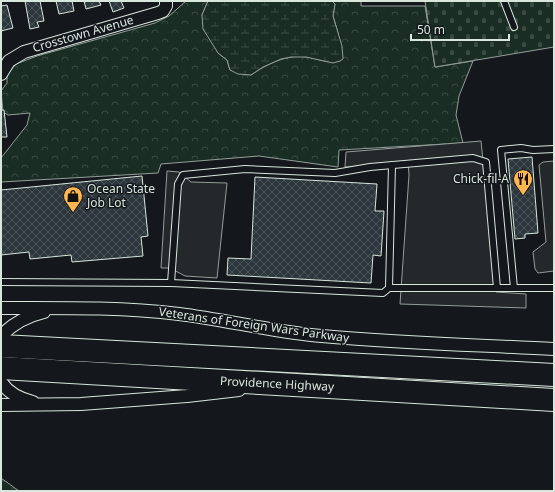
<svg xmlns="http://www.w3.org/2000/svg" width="555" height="492" font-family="'Noto Sans',sans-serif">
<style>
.forest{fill:url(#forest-crowns);stroke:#939e99}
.wetland{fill:url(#wetland-marsh);stroke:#939e99}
.cemetery{fill:url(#cemetery-stones);stroke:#939e99}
.parking{fill:#24282b;stroke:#939e99}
.building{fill:url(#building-cross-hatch);stroke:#d8e6dc}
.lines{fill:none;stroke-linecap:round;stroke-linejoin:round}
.lane-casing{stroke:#d8e6dc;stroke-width:8}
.street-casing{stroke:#d8e6dc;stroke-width:14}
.highway-casing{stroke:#d8e6dc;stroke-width:24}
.lane{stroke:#14181c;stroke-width:6}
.street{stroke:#14181c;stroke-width:12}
.highway{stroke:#14181c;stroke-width:22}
.labels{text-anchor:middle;stroke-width:3;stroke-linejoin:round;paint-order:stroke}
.street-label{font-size:12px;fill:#d8e6dc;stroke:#14181c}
.poi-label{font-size:12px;fill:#d8e6dc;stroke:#14181c;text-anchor:end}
</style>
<defs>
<pattern id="forest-crowns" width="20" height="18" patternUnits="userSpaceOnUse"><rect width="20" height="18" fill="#1a2d24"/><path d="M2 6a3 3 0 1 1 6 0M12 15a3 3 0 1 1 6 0" fill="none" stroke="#3b4b43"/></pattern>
<pattern id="wetland-marsh" width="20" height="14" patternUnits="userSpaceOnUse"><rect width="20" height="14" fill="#1a2d24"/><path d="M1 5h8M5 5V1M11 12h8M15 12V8" fill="none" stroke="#3b4b43"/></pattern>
<pattern id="cemetery-stones" width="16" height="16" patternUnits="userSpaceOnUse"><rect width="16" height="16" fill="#1a2d24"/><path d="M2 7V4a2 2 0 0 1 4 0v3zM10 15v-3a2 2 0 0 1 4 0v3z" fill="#3b4b43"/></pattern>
<pattern id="building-cross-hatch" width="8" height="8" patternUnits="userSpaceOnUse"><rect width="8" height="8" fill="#2c363c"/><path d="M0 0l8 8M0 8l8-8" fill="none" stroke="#4a5358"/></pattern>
</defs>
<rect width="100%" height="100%" fill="#14181c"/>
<!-- forest -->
<path class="forest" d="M186 1H208L202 15 218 53 227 60 230 70 251 75C267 64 287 54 307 57 319 59 328 64 340 61L338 33 333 16 335 4 332 1H361V6H425L435 67 473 61 459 96 456 115 463 143 339 150 338 167 259 156 161 164 158 173 1 182V158L27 125 30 113 8 115 3 112 1 91 7 83V74L16 64 37 56 155 23 169 16Z"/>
<!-- wetland -->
<g class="wetland">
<polygon points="208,1 332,1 335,4 333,16 342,46 343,59 340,61 333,63 306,57 291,57 281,59 263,67 251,75 238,74 230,70 227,60 218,53 203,29 202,15"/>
<polygon points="1,478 19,491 1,491"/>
</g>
<!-- cemetery -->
<polygon class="cemetery" points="425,1 554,1 554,47 435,67"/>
<!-- parking -->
<g class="parking">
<polygon points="481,141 496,292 526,294 526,308 400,304 409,175 408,162 345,167 346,152"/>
<polygon points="554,161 554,271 538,273 535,269 533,252 546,242 539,165 543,162"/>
<polygon points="167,171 179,172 191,182 227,183 217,278 185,276 170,268 161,268"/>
</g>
<!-- building -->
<g class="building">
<polygon points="25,1 40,1 44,21 37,22 39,27 30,29"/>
<polygon points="56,1 72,1 74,11 59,14"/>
<polygon points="84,1 99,1 101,5 86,9"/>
<polygon points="109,1 121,1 124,8 113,12"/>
<polygon points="7,5 13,28 1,31 1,6"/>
<polygon points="1,110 4,110 7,137 1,137"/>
<polygon points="532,157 538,233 525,234 525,238 515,239 508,159"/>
<polygon points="142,176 148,236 141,237 143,256 72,262 71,255 30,259 29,252 1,255 1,190"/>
<polygon points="255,177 377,184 375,211 384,211 381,256 373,255 371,283 227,275 228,258 251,259"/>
</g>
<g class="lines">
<defs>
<g id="lane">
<polyline points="504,1 514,27"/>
<polyline points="1,282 171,283 383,293 389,288 392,165"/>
<polyline points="171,283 178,184 183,175 245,169 335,173 370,167 473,158 486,162 497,288"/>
<polyline points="389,288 554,288"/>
<polyline points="514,288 501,150 521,148 533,150 554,149"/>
</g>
<g id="street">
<polyline points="1,74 9,61 24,52 158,13 163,11 166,6 166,1"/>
<path d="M1 308C60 308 120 307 179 314 227 320 274 332 322 336 399 343 477 345 554 349"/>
<path d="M1 336C13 323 27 316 44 312"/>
<path d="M1 382C9 394 20 399 33 402"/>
<polyline points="1,405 81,404 187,396 239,390"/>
</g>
<g id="highway">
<polyline points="1,346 554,375"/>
<polyline points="1,368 554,400"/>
</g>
</defs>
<!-- lane casing -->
<use href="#lane" class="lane-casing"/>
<!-- street casing -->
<use href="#street" class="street-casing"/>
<!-- highway casing -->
<use href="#highway" class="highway-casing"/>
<!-- lane -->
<use href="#lane" class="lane"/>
<!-- street -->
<use href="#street" class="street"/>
<!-- highway -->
<use href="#highway" class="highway"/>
</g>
<!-- icons -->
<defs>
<symbol id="restaurant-pin" viewBox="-11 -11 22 30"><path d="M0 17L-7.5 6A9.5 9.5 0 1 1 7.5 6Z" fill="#ffb74d" stroke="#14181c"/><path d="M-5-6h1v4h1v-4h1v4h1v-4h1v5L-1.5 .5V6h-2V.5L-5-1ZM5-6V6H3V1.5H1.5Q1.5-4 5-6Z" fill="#111"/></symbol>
<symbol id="shop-pin" viewBox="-11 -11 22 30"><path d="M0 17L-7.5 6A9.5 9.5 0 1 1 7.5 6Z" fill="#ffb74d" stroke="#14181c"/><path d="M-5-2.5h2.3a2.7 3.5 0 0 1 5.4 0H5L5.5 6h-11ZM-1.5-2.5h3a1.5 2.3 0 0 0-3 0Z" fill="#111"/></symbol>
</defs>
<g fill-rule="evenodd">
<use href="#restaurant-pin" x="512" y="168" width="22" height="30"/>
<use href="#shop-pin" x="62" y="185" width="22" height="30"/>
</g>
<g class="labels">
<!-- street labels -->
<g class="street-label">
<text transform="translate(83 34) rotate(-16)" y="4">Crosstown Avenue</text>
<text transform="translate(254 325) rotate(8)" y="4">Veterans of Foreign Wars Parkway</text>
<text transform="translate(277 384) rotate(3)" y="4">Providence Highway</text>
</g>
<!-- poi labels -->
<g class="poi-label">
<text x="509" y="183">Chick-fil-A</text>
<text x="87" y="193" text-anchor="start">Ocean State<tspan x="87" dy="14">Job Lot</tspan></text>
</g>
</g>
<!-- border -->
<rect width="555" height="492" fill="none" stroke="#d8e6dc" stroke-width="4"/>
<!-- scale -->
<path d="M411 34v6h98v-6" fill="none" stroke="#d8e6dc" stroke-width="2"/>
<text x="417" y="34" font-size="12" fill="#d8e6dc" stroke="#14181c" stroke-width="3" paint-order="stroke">50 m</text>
</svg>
